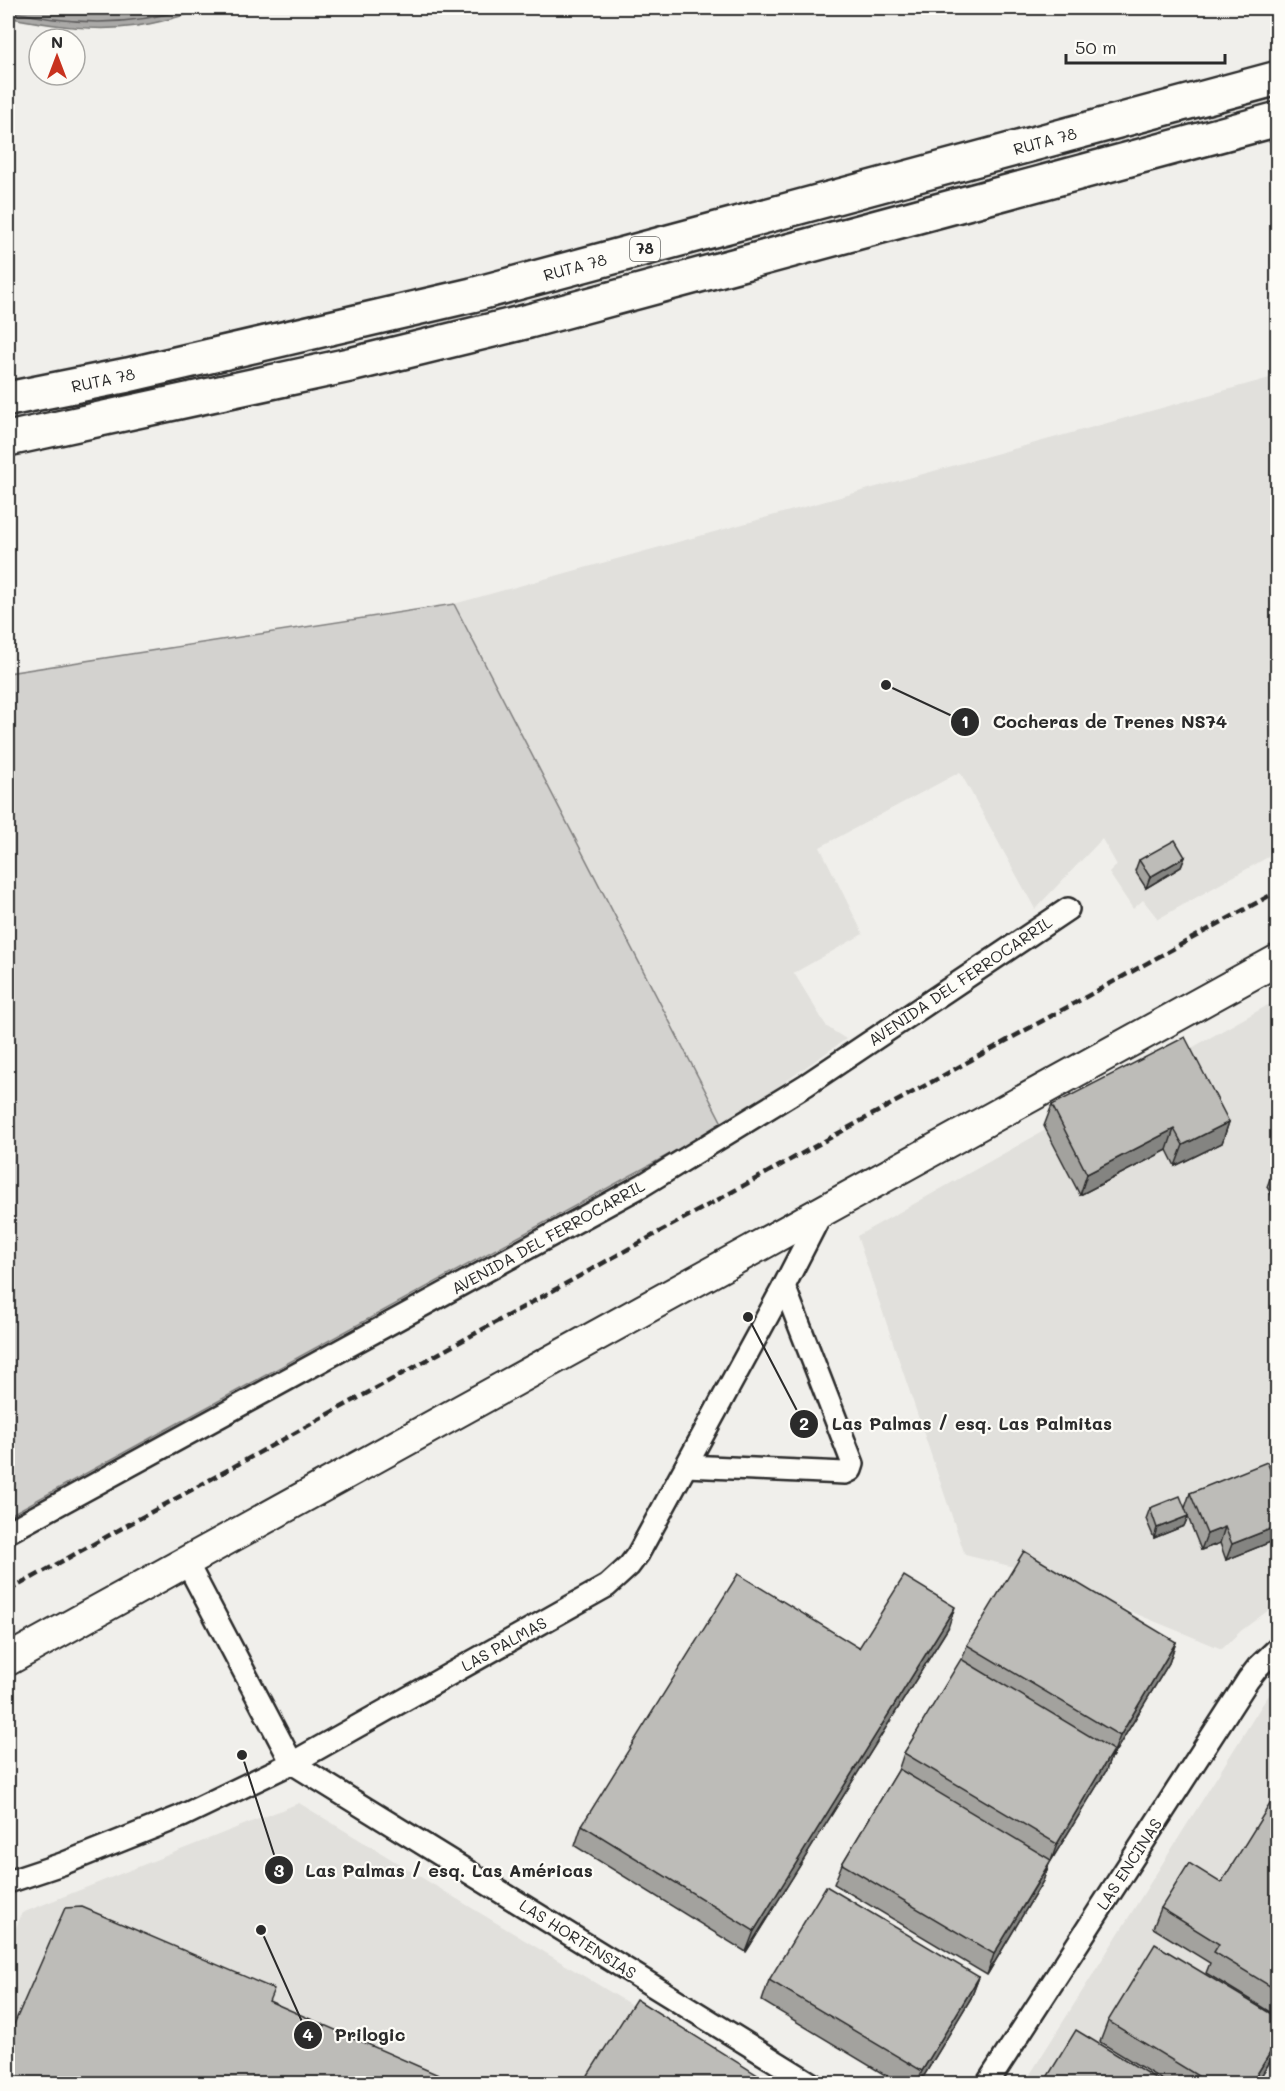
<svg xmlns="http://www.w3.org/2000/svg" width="1285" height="2091" font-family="Mali,sans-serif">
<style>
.built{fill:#e1e0dc}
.green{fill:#d3d2cf;stroke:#7f7e7d;stroke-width:1.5}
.water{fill:#aaa9a7;stroke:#777775;stroke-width:1.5}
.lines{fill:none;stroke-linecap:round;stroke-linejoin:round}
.shore{stroke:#5e5d5d;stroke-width:1.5}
.street-casing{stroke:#2b2b2b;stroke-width:26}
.secondary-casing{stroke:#2b2b2b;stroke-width:34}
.highway-casing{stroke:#2b2b2b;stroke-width:38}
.street{stroke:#fdfcf7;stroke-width:21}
.secondary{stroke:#fdfcf7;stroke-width:30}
.highway{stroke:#fdfcf7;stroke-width:33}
.rail{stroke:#2b2b2b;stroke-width:4.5;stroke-dasharray:9 4.5;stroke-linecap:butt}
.wall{fill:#a3a29e;stroke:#2b2b2b;stroke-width:1.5}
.shaded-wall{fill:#848481;stroke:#2b2b2b;stroke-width:1.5}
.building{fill:#bdbcb8;stroke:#2b2b2b;stroke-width:1.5}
.labels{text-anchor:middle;stroke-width:4.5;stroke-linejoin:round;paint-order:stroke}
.shield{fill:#fdfcf7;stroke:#6a6a68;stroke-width:1.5}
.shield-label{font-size:15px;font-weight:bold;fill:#2b2b2b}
.street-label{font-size:16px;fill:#2b2b2b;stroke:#fdfcf7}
.leader{fill:none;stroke:#2b2b2b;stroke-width:2}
.callout-dot{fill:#2b2b2b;stroke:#fdfcf7;stroke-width:2}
.mark-label{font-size:18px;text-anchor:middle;font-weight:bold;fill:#fff}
.callout-label{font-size:18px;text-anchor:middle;font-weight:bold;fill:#2b2b2b;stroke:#fdfcf7;stroke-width:4.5;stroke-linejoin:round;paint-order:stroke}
</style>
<rect width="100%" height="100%" fill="#f0efeb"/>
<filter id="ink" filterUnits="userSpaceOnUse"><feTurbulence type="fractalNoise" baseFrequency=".0167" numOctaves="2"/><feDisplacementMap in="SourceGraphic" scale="12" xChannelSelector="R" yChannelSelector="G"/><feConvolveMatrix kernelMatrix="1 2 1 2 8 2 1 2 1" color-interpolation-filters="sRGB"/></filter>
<g filter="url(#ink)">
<!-- built -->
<g class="built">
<polygon points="1277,376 1277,852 1158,919 1143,900 1133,909 1109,873 1117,865 1102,839 1035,909 960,772 820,847 863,934 794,973 827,1027 846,1039 723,1125 454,604"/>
<polygon points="1277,1000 1277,1604 1242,1630 1222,1649 1034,1572 965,1555 857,1236"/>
<polygon points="1277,1684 1277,2083 1024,2084 1262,1705"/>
<polygon points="299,1803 760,2083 8,2084 8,1947 22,1913"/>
</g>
<!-- green -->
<polygon class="green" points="454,604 723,1125 8,1516 8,673"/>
<!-- water -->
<path class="water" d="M8 8H208C185 15 161 23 137 26 97 32 56 26 17 19L8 17Z"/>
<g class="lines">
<!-- shore -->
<g class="shore">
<path d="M28 8C74 15 117 17 162 8"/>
<path d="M8 12C23 13 38 17 54 19 100 25 145 22 189 8"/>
</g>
<defs>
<g id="street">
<polyline points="686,1466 845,1473 851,1470 853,1464 784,1286"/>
<polyline points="8,1532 643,1185 806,1085 1068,909"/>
<polyline points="186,1561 292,1763 812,2084"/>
<polyline points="8,1882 62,1864 182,1816 292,1763 607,1586 629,1566 638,1554 784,1286 822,1212"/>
<polyline points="987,2084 1248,1680 1258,1667 1278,1648"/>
</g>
<polyline id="secondary" points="8,1660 1278,960"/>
<g id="highway">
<polyline points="8,399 128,375 472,295 1278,78"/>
<polyline points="8,439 354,364 529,321 1278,119"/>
</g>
</defs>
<!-- street casing -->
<use href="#street" class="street-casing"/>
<!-- secondary casing -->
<use href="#secondary" class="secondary-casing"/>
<!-- highway casing -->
<use href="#highway" class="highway-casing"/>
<!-- street -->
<use href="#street" class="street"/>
<!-- secondary -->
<use href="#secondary" class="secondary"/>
<!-- highway -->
<use href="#highway" class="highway"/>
<!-- rail -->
<polyline class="rail" points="8,1591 1278,891"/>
</g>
<!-- wall -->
<g class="wall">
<polygon points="1185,857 1181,867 1146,888 1135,871 1139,860"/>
<polygon points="1052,1105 1229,1122 1222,1143 1175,1166 1167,1150 1080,1195 1044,1126"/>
<polygon points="1278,1173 1278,1206 1267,1187 1271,1176"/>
<polygon points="1278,1488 1278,1539 1226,1560 1220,1543 1201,1550 1188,1517 1184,1526 1154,1538 1146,1519 1150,1508 1185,1508 1190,1493"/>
<polygon points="948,1628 746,1952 575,1846 582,1825 859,1648"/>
<polygon points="1176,1642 1169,1663 1112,1757 1111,1756 1106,1771 1049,1864 1043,1881 987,1975 834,1884 842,1864 898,1771 904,1753 962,1660 967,1645"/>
<polygon points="1278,1790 1278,2017 1206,1973 1210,1963 1153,1928 1161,1908 1221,1883 1272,1805"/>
<polygon points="979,1977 971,1998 919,2084 900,2084 762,2001 769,1980"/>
<polygon points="1278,2018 1278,2049 1256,2084 1169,2084 1100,2042 1108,2021"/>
</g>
<!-- shaded-wall -->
<g class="shaded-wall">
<polygon points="1185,857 1181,867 1146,888 1150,877"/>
<polygon points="1229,1122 1222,1143 1175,1166 1183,1145"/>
<polygon points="1174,1129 1167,1150 1080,1195 1087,1174"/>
<polygon points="1188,1516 1184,1526 1154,1538 1157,1528"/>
<polygon points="1278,1526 1278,1539 1226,1560 1232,1544"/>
<polygon points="1225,1527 1220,1543 1201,1550 1207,1534"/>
<polygon points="955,1607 948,1628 746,1952 754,1931"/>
<polygon points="1176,1642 1169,1663 1112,1757 1120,1736"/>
<polygon points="1113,1750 1106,1771 1049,1864 1043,1881 987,1975 994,1954 1051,1861 1057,1844"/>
<polygon points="979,1977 971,1998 919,2084 917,2084 922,2071"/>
<polygon points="1278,2040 1278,2049 1256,2084 1251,2084"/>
</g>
<!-- building -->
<g class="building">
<polygon points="1175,840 1185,857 1150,877 1139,860"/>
<polygon points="1185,1037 1229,1122 1183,1145 1174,1129 1087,1174 1052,1105"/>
<polygon points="1278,1173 1278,1188 1271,1176"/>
<polygon points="1267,1462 1278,1488 1278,1526 1232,1544 1225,1527 1207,1534 1190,1493"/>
<polygon points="1180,1496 1188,1516 1157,1528 1150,1508"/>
<polygon points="1024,1551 1176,1642 1120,1736 967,1645"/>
<polygon points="738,1574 859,1648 904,1576 955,1607 754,1931 582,1825"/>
<polygon points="961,1659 1113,1750 1057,1844 904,1753"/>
<polygon points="899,1769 1051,1860 994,1954 842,1864"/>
<polygon points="1270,1804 1278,1808 1278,1991 1214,1952 1219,1944 1161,1908 1189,1863 1221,1883"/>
<polygon points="826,1886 979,1977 922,2071 769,1980"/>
<polygon points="82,1907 274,1989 269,2001 459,2084 8,2084 8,2038 65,1908"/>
<polygon points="1155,1944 1278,2018 1278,2040 1251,2084 1211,2084 1108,2021"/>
<polygon points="636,1999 772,2084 583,2083"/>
<polygon points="1076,2030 1165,2084 1043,2084"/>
</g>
</g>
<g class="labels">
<!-- shield labels -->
<rect class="shield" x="630" y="237" width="30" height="24" rx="4.5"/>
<g class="shield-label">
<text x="645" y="254">78</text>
</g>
<!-- street labels -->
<g class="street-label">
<text transform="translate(1045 141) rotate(-15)" y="6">RUTA 78</text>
<text transform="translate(575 267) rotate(-15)" y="6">RUTA 78</text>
<text transform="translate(103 380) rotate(-12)" y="6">RUTA 78</text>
<text transform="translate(960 981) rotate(-34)" y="6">AVENIDA DEL FERROCARRIL</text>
<text transform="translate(548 1237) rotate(-29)" y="6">AVENIDA DEL FERROCARRIL</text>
<text transform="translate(504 1644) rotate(-29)" y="6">LAS PALMAS</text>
<text transform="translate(1129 1864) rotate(-57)" y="6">LAS ENCINAS</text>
<text transform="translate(578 1939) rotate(32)" y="6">LAS HORTENSIAS</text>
</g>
</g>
<!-- callouts -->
<path class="leader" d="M886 685L965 722M748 1317L804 1424M242 1755L279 1870M261 1930L308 2035"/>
<g class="callout-dot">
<circle cx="886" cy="685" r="6"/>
<circle cx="748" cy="1317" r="6"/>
<circle cx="242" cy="1755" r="6"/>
<circle cx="261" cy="1930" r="6"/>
<circle cx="965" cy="722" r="15"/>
<circle cx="804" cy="1424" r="15"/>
<circle cx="279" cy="1870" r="15"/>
<circle cx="308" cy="2035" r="15"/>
</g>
<g class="mark-label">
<text x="965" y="728">1</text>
<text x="804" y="1430">2</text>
<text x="279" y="1877">3</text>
<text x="308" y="2041">4</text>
</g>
<g class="callout-label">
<text x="1110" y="728">Cocheras de Trenes NS74</text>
<text x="972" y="1430">Las Palmas / esq. Las Palmitas</text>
<text x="449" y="1877">Las Palmas / esq. Las Américas</text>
<text x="370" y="2041">Prilogic</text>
</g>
<!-- margin -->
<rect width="1285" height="2091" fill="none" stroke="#fdfcf7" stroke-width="30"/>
<rect x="15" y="15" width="1255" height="2061" fill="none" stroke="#2b2b2b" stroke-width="2" filter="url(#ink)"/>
<!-- north arrow -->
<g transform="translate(57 57)"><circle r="28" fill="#fdfcf7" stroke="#a9a8a5" stroke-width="1.5"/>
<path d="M0-4.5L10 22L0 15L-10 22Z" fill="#c8321e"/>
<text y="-9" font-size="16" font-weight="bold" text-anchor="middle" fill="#2b2b2b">N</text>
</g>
<!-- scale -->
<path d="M1066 54v9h159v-9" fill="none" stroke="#2b2b2b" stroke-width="3"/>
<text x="1075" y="54" font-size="18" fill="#2b2b2b" stroke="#fdfcf7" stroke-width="4.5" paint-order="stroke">50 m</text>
</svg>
